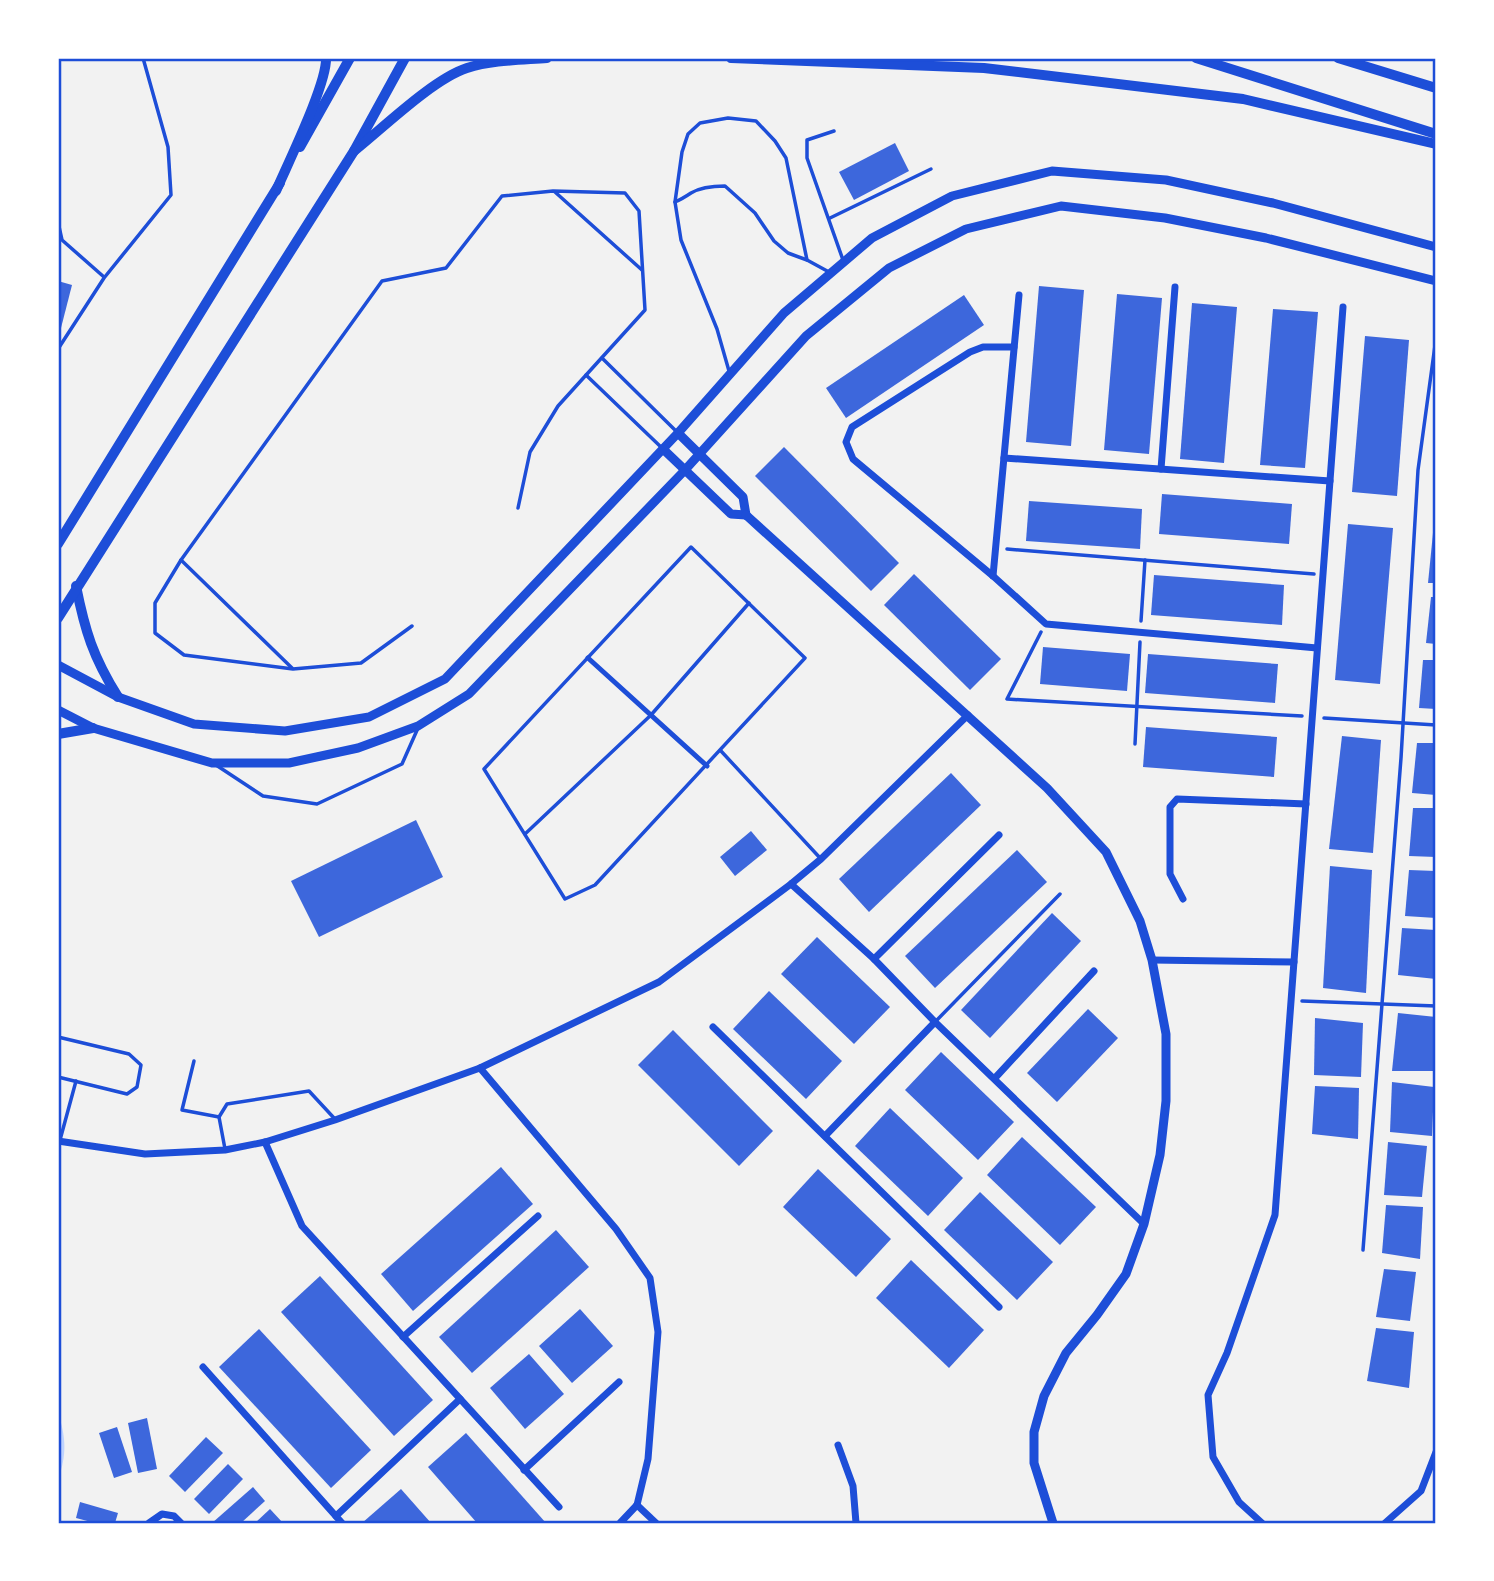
<svg xmlns="http://www.w3.org/2000/svg" width="1494" height="1581" font-family="'Nunito Sans',sans-serif">
<style>
.water{fill:#bfd3fe}
.building{fill:#3d67dc}
.lines{fill:none;stroke-linecap:round;stroke-linejoin:round}
.path{stroke:#1d4ed8;stroke-width:3.5}
.service{stroke:#1d4ed8;stroke-width:3.5}
.pedestrian{stroke:#1d4ed8;stroke-width:5}
.minor{stroke:#1d4ed8;stroke-width:7}
.tertiary{stroke:#1d4ed8;stroke-width:9}
.secondary{stroke:#1d4ed8;stroke-width:10}
.primary{stroke:#1d4ed8;stroke-width:10}
.neatline{fill:none;stroke:#1d4ed8;stroke-width:2.5}
</style>
<rect width="100%" height="100%" fill="#f2f2f2"/>
<!-- water -->
<path class="water" d="M58 1412C66 1438 67 1454 58 1480Z"/>
<!-- building -->
<g class="building">
<polygon points="895,143 909,171 854,200 839,172"/>
<polygon points="58,281 72,285 61,328 58,327"/>
<polygon points="1039,286 1084,290 1071,446 1026,442"/>
<polygon points="1117,294 1162,298 1149,454 1104,450"/>
<polygon points="964,295 984,325 846,418 826,388"/>
<polygon points="1192,303 1237,307 1224,463 1180,459"/>
<polygon points="1273,309 1318,312 1305,468 1260,465"/>
<polygon points="1365,336 1409,340 1397,496 1352,492"/>
<polygon points="784,447 899,563 871,591 755,476"/>
<polygon points="1162,494 1292,504 1289,544 1159,534"/>
<polygon points="1029,501 1142,509 1140,549 1026,541"/>
<polygon points="1348,524 1393,528 1380,684 1335,680"/>
<polygon points="1433,533 1436,533 1436,583 1428,583"/>
<polygon points="914,574 1001,659 970,690 884,605"/>
<polygon points="1154,575 1284,585 1282,625 1151,615"/>
<polygon points="1431,597 1436,597 1436,644 1426,643"/>
<polygon points="1043,647 1130,654 1127,691 1040,684"/>
<polygon points="1148,654 1278,664 1275,703 1145,693"/>
<polygon points="1423,660 1436,660 1436,709 1419,708"/>
<polygon points="1146,727 1277,737 1274,777 1143,767"/>
<polygon points="1342,736 1381,740 1373,853 1329,849"/>
<polygon points="1417,743 1436,743 1436,795 1412,793"/>
<polygon points="951,773 981,805 869,912 839,879"/>
<polygon points="1413,808 1436,808 1436,857 1409,856"/>
<polygon points="416,820 443,877 319,937 291,881"/>
<polygon points="751,831 767,850 735,876 720,857"/>
<polygon points="1017,850 1047,882 935,988 905,956"/>
<polygon points="1330,866 1372,870 1366,993 1323,988"/>
<polygon points="1409,870 1436,871 1436,918 1405,916"/>
<polygon points="1052,913 1081,941 990,1038 961,1010"/>
<polygon points="1402,928 1436,930 1436,979 1398,975"/>
<polygon points="817,937 890,1007 854,1044 781,974"/>
<polygon points="769,991 842,1061 806,1099 733,1029"/>
<polygon points="1088,1009 1118,1038 1057,1102 1027,1073"/>
<polygon points="1398,1013 1436,1017 1436,1071 1392,1071"/>
<polygon points="1315,1018 1363,1023 1361,1077 1314,1075"/>
<polygon points="673,1030 773,1131 739,1166 638,1065"/>
<polygon points="941,1052 1014,1122 978,1160 905,1090"/>
<polygon points="1392,1082 1434,1087 1432,1136 1390,1132"/>
<polygon points="1315,1086 1359,1088 1358,1139 1312,1134"/>
<polygon points="890,1108 963,1178 928,1216 855,1146"/>
<polygon points="1022,1137 1096,1207 1060,1245 987,1175"/>
<polygon points="1388,1142 1427,1146 1422,1197 1384,1195"/>
<polygon points="501,1167 533,1204 413,1311 381,1274"/>
<polygon points="818,1169 891,1239 856,1277 783,1207"/>
<polygon points="980,1192 1053,1262 1017,1300 944,1230"/>
<polygon points="1386,1205 1423,1207 1420,1259 1382,1253"/>
<polygon points="556,1230 589,1267 472,1373 439,1337"/>
<polygon points="911,1260 984,1330 949,1368 876,1298"/>
<polygon points="1384,1269 1416,1272 1410,1321 1376,1317"/>
<polygon points="320,1276 433,1400 394,1436 281,1312"/>
<polygon points="580,1309 613,1346 572,1383 539,1346"/>
<polygon points="1376,1328 1414,1332 1409,1388 1367,1381"/>
<polygon points="259,1329 371,1450 331,1488 219,1367"/>
<polygon points="529,1354 564,1394 525,1429 490,1388"/>
<polygon points="147,1418 157,1469 138,1473 128,1423"/>
<polygon points="117,1427 132,1472 114,1478 99,1433"/>
<polygon points="466,1433 546,1523 477,1523 428,1467"/>
<polygon points="206,1437 223,1453 185,1492 169,1476"/>
<polygon points="228,1464 243,1479 209,1514 194,1499"/>
<polygon points="253,1487 265,1501 241,1523 212,1523"/>
<polygon points="401,1489 431,1523 362,1523"/>
<polygon points="80,1502 118,1513 115,1523 95,1523 76,1518"/>
<polygon points="270,1509 283,1523 255,1523"/>
</g>
<g class="lines">
<!-- path -->
<g class="path">
<polyline points="1007,549 1314,574"/>
<polyline points="1141,621 1145,560"/>
<polyline points="1041,632 1007,699 1302,716"/>
<polyline points="1324,718 1436,725"/>
<polyline points="1135,744 1140,642"/>
<polyline points="1302,1001 1436,1006"/>
<polyline points="1363,1250 1401,758 1418,470 1436,338"/>
</g>
<!-- service -->
<g class="service">
<polyline points="834,131 807,140 807,158 843,260"/>
<polyline points="555,192 642,270"/>
<polyline points="675,202 682,152 688,134 700,123 728,118 756,121 775,141 786,158 807,260"/>
<polyline points="830,218 931,169"/>
<polyline points="58,222 62,240 104,277"/>
<polyline points="58,349 104,278 171,195 168,147 143,58"/>
<polyline points="602,358 677,432"/>
<path d="M729 371 717 329 681 240 675 202C682 199 685 197 691 193 701 187 714 186 725 186L755 213 774 241 788 253 807 260 829 272"/>
<polyline points="586,375 662,448"/>
<polygon points="691,547 805,658 595,885 565,899 484,769"/>
<polyline points="181,560 292,668"/>
<polyline points="412,626 361,663 293,669 184,655 155,633 155,603 181,560 382,281 446,268 502,196 553,191 625,193 639,211 645,310 558,406 530,452 518,508"/>
<polyline points="721,751 821,859"/>
<polyline points="216,765 263,796 317,804 402,764 418,728"/>
<polyline points="525,834 651,715 749,603"/>
<polyline points="935,1022 1060,894"/>
<polyline points="58,1037 129,1054 141,1065 137,1087 127,1094 58,1077"/>
<polyline points="194,1061 182,1110 219,1117"/>
<polyline points="60,1140 76,1081"/>
<polyline points="225,1149 219,1117 227,1104 309,1091 334,1118"/>
</g>
<!-- pedestrian -->
<polyline class="pedestrian" points="588,658 707,766"/>
<!-- minor -->
<g class="minor">
<polyline points="1014,347 983,347 970,352 852,427 846,442 853,459 993,576 1046,624 1317,648"/>
<polyline points="1004,458 1330,481"/>
<polyline points="1161,469 1175,287"/>
<polyline points="993,576 1019,295"/>
<polyline points="791,884 874,959 935,1022 1144,1224"/>
<polyline points="1183,899 1170,874 1170,807 1177,799 1306,804"/>
<polyline points="874,959 999,835"/>
<polyline points="1152,960 1294,962"/>
<polyline points="713,1027 999,1307"/>
<polyline points="480,1068 616,1229 650,1278 658,1332 648,1459 637,1505"/>
<polyline points="995,1078 1094,971"/>
<polyline points="825,1136 935,1022"/>
<polyline points="58,1141 145,1154 225,1150 265,1142 335,1120 480,1068 659,982 791,884 821,859 968,715"/>
<polyline points="265,1142 302,1226 559,1507"/>
<polyline points="403,1337 538,1216"/>
<polyline points="203,1367 342,1523"/>
<polyline points="838,1445 853,1486 856,1523"/>
<polyline points="524,1470 619,1382"/>
<polyline points="637,1505 656,1523"/>
<polyline points="336,1516 460,1399"/>
<polyline points="149,1523 162,1514 174,1516 181,1523"/>
<polyline points="620,1523 637,1505"/>
<polyline points="1262,1523 1239,1502 1213,1457 1208,1395 1227,1353 1275,1215 1343,307"/>
<polyline points="1385,1523 1421,1491 1436,1452"/>
</g>
<!-- tertiary -->
<g class="tertiary">
<polyline points="678,433 743,497 746,515"/>
<polyline points="663,449 731,514 746,515"/>
<polyline points="746,515 1047,788 1106,852 1140,921 1152,960 1166,1034 1166,1101 1160,1155 1144,1224 1126,1274 1097,1315 1066,1353 1044,1396 1034,1432 1034,1463 1053,1523"/>
<polyline points="58,665 118,697 194,724 285,731 369,717 445,679 678,433 784,313 872,238 952,196 1052,171 1166,180 1273,203 1436,247"/>
<polyline points="58,710 93,728 212,763 289,763 358,748 418,726 469,694 685,470 806,336 889,268 966,229 1061,206 1165,218 1266,238 1436,281"/>
</g>
<!-- secondary -->
<g class="secondary">
<polyline points="300,147 350,58"/>
<polyline points="58,544 280,183"/>
<path d="M76 586C85 631 93 657 118 697"/>
<polyline points="58,618 354,151 405,58"/>
<polyline points="58,734 93,728"/>
</g>
<!-- primary -->
<g class="primary">
<polyline points="731,58 984,68 1243,99 1436,144"/>
<polyline points="1196,58 1436,134"/>
<polyline points="1338,58 1436,88"/>
<path d="M354 151C383 128 433 79 467 68 492 60 521 60 547 58"/>
<path d="M276 191C288 163 327 84 326 58"/>
</g>
</g>
<!-- border -->
<rect width="1494" height="1581" fill="none" stroke="#ffffff" stroke-width="119"/>
<rect x="60" y="60" width="1374" height="1462" class="neatline"/>
</svg>
